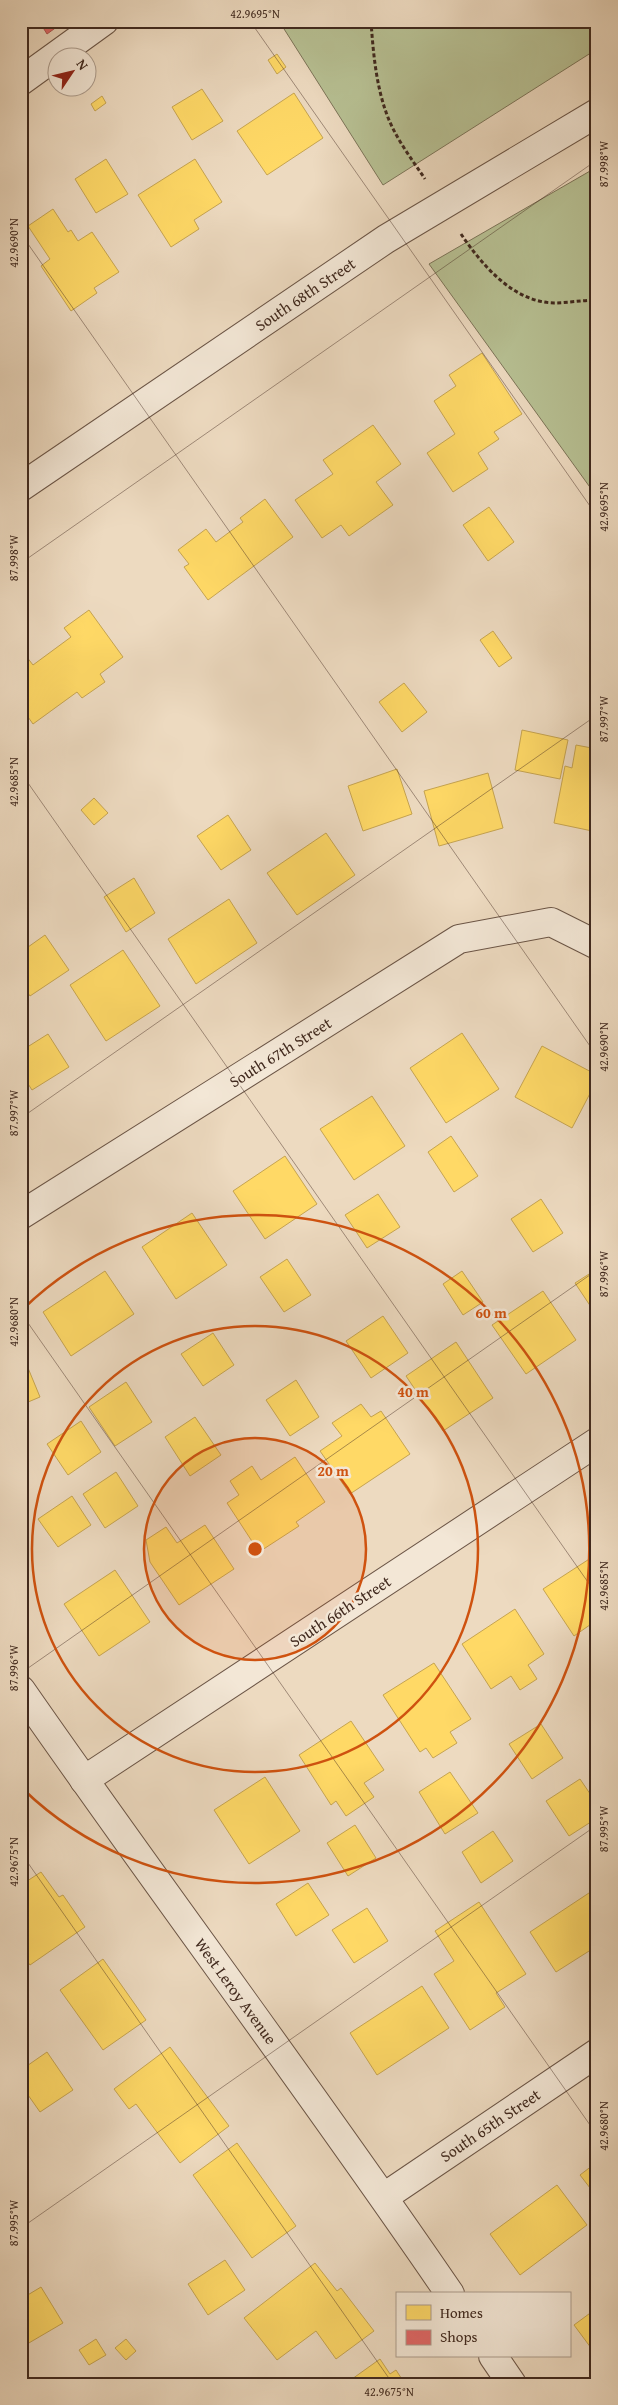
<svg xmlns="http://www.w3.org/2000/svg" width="618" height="2405" font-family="'Gentium Book Plus',serif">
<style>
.green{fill:#b7c093;stroke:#7c7458}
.homes{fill:#ffd966;stroke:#c6a450}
.shops{fill:#e06666;stroke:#b05450}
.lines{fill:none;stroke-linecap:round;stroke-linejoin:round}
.minor-casing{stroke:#6b5546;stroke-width:30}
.path{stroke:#40291e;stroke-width:3;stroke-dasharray:4 2.5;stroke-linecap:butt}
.minor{stroke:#f3e7d6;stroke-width:28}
.ticks{fill:none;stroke:#40291e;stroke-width:1;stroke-opacity:0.45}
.ring{fill:none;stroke:#cf520f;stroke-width:2.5}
.labels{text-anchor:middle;stroke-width:5;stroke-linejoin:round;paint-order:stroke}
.street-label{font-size:16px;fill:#40291e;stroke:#f3e7d6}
.centre{fill:#cf520f;stroke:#f3e7d6;stroke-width:2.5}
.ring-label{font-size:15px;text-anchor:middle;font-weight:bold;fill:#cf520f;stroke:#f3e7d6;stroke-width:5;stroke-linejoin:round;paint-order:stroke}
.neatline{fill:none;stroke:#40291e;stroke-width:2}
.ticks-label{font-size:12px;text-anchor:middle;fill:#40291e}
</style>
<rect width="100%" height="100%" fill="#eddac0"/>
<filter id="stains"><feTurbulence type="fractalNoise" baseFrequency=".004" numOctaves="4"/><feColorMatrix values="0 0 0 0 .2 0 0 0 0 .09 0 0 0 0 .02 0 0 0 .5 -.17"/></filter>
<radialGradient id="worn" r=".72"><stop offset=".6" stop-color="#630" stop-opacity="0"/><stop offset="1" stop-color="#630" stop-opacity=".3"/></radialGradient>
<!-- green -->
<g class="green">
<polygon points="279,21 597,21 597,49 383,185"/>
<polygon points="597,167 597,497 429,264"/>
</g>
<!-- homes -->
<g class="homes">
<polygon points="277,54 286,67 277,74 268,60"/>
<polygon points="202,89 223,121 192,140 172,107"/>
<polygon points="294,93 323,138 267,175 237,131"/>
<polygon points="102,96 106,103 95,111 91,104"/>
<polygon points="106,159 128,194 96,213 75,179"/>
<polygon points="195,159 222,202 194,220 199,229 171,247 138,195"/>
<polygon points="53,209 68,232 71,230 78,241 92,232 119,272 94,288 97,293 71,311 41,266 50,259 28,226"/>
<polygon points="482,353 522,414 494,432 499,439 478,453 488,469 453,492 427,453 455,434 434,401 456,386 449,375"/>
<polygon points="373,425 401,464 376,482 393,505 349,536 341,525 322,538 295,500 333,474 323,460"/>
<polygon points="265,499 293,537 208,600 184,567 189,564 178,550 206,529 216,542 243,522 240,518"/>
<polygon points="489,507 514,542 488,561 463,525"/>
<polygon points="89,610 123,657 100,674 105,682 82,698 77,692 33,724 21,707 21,659 26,656 33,665 71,637 64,628"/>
<polygon points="493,631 512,658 499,667 480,640"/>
<polygon points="404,683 427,712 402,732 379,702"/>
<polygon points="522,730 568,740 560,779 515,770"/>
<polygon points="576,745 597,749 597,832 554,823 565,766 572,768"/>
<polygon points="397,769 412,814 363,831 348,786"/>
<polygon points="488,773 503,828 439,846 424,791"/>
<polygon points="94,798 108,813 94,825 81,810"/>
<polygon points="228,815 251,850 221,870 197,836"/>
<polygon points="326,833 355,875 297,915 267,873"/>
<polygon points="134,878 155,913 126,932 104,897"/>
<polygon points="229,899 257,943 196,984 168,939"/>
<polygon points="45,935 69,970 30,996 21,983 21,952"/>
<polygon points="123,950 160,1006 106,1041 70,985"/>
<polygon points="462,1033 499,1089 446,1123 410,1068"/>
<polygon points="48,1034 69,1067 32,1090 21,1073 21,1051"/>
<polygon points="542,1046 597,1075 597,1080 572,1128 515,1097"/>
<polygon points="372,1096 405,1146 354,1180 320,1129"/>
<polygon points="451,1136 478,1176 454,1192 428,1152"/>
<polygon points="285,1156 317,1204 265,1239 233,1191"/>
<polygon points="378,1194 400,1227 367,1248 345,1215"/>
<polygon points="541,1199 563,1233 533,1252 511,1219"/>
<polygon points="192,1213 227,1265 176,1299 142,1247"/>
<polygon points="287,1259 311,1295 284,1312 260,1277"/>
<polygon points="597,1269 597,1316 575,1283"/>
<polygon points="105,1271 134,1314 71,1356 43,1312"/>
<polygon points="462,1271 483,1302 463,1315 443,1284"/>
<polygon points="543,1291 576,1340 526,1374 492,1325"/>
<polygon points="383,1316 408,1353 371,1378 346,1341"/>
<polygon points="213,1333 234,1365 203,1386 181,1354"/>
<polygon points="456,1342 493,1398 443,1431 406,1376"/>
<polygon points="21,1351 40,1397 21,1405"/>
<polygon points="296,1380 319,1417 290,1436 266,1400"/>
<polygon points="126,1382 152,1422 115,1446 89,1407"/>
<polygon points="361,1404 371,1417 381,1411 410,1454 350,1494 320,1451 342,1436 332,1423"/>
<polygon points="195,1417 221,1455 190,1476 165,1437"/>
<polygon points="81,1421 101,1452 68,1475 47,1444"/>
<polygon points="295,1457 325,1502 296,1522 299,1526 259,1552 227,1503 239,1495 230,1481 252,1466 261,1480"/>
<polygon points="116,1472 138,1506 105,1528 83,1494"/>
<polygon points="72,1496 91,1525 58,1547 38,1519"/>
<polygon points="205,1525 234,1569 179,1605 150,1562 146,1540 166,1527 177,1543"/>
<polygon points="597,1554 597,1620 574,1636 543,1589"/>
<polygon points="115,1570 150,1622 99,1656 64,1604"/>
<polygon points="515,1609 544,1654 528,1665 537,1679 520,1690 511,1676 491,1689 462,1644"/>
<polygon points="434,1663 471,1719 450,1732 457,1743 433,1758 426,1748 420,1752 383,1695"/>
<polygon points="597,1682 597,1695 591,1686"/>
<polygon points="351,1721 384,1770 364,1783 374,1797 346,1816 336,1801 331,1805 299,1755"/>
<polygon points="541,1724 563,1758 532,1779 509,1744"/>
<polygon points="450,1772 478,1813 445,1834 419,1792"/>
<polygon points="265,1777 300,1831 249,1864 214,1810"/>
<polygon points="580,1779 597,1804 597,1818 569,1836 546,1801"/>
<polygon points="355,1825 376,1858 348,1876 327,1843"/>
<polygon points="493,1831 513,1861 481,1883 462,1852"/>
<polygon points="41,1872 59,1897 63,1895 85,1927 30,1965 21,1953 21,1885"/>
<polygon points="308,1883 329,1915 296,1936 276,1904"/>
<polygon points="595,1889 597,1892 597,1946 556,1972 530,1932"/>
<polygon points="479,1902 526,1974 496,1993 505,2007 470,2030 434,1974 454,1961 435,1931"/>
<polygon points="367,1908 388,1941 354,1963 332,1930"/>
<polygon points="103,1959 146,2020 103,2050 60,1990"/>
<polygon points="422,1986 449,2028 377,2075 350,2033"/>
<polygon points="170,2047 229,2126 180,2163 136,2104 129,2109 114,2089"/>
<polygon points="47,2052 73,2090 40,2112 21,2085 21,2070"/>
<polygon points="21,2095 28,2106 21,2110"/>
<polygon points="237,2143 296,2226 252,2258 193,2175"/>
<polygon points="21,2153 27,2156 21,2167"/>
<polygon points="597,2162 597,2197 580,2175"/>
<polygon points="557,2185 587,2225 520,2275 490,2234"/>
<polygon points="225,2260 245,2290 208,2315 188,2284"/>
<polygon points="315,2263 337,2291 341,2288 374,2331 336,2359 316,2331 277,2360 244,2318"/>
<polygon points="41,2287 63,2323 22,2347 21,2299"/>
<polygon points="597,2308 597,2356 574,2325"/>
<polygon points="96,2339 106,2355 89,2365 79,2350"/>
<polygon points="126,2339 136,2351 126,2360 115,2348"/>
<polygon points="380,2359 390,2374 396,2370 405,2384 345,2384"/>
<polygon points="597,2365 597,2380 589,2370"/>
</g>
<!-- shops -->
<polygon class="shops" points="39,21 65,21 47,34"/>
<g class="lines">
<defs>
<g id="minor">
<polyline points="21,81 104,21"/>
<polyline points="21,487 386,239 597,113"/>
<polyline points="21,1215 459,939 551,922 597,945"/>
<path d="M21 1690C162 1893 311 2090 450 2294"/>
<polyline points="84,1780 597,1442"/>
<polyline points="384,2197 597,2053"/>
<polyline points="493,2356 512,2384"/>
</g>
</defs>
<!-- minor casing -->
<use href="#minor" class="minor-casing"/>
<!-- path -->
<g class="path">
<path d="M371 21C373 51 376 84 386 112 394 136 411 158 425 179"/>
<path d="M461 234C482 265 513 302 554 303 568 303 582 300 597 300"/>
</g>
<!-- minor -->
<use href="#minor" class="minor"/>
</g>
<!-- ticks -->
<path class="ticks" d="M250 21 597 516M21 234 597 1056M21 563 597 160M21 773 597 1595M21 1118 597 715M21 1313 597 2135M21 1673 597 1270M21 1853 393 2384M21 2228 597 1825M591 2384 597 2380"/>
<!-- distance rings -->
<circle cx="255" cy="1549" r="111" fill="#cf520f" fill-opacity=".12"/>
<g class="ring">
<circle cx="255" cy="1549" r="111"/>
<circle cx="255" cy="1549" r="223"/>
<path d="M23 1309A334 334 0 1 1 23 1789"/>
</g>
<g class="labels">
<!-- street labels -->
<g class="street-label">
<text transform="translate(305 294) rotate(-34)" y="6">South 68th Street</text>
<text transform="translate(280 1052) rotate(-32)" y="6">South 67th Street</text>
<text transform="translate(340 1611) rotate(-33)" y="6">South 66th Street</text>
<text transform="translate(236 1991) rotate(54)" y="6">West Leroy Avenue</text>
<text transform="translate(490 2125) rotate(-34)" y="6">South 65th Street</text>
</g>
</g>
<circle cx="255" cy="1549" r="8" class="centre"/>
<g class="ring-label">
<text x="491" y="1318">60 m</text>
<text x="413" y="1397">40 m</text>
<text x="333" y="1476">20 m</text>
</g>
<!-- margin -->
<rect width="618" height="2405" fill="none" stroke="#eddac0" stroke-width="55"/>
<!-- legend -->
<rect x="396" y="2292" width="175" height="65" fill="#f3e7d6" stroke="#ab9b8c"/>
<rect x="406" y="2305" width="25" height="15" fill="#ffd966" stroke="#ab9b8c"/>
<text x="440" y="2318" font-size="15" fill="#40291e">Homes</text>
<rect x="406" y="2330" width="25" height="15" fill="#e06666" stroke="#ab9b8c"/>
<text x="440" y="2342" font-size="15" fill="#40291e">Shops</text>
<!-- north arrow -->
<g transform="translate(72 72) rotate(55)"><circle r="24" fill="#f3e7d6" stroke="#ab9b8c"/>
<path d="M0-4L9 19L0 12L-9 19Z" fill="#8f2418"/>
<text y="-8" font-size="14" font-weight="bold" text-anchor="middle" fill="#40291e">N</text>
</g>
<rect x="28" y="28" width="562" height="2350" class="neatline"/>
<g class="ticks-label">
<text x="255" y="18">42.9695°N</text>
<text transform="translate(604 164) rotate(-90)" y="4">87.998°W</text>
<text transform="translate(14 243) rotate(-90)" y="4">42.9690°N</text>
<text transform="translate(604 507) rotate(-90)" y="4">42.9695°N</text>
<text transform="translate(14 558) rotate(-90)" y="4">87.998°W</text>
<text transform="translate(604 719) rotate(-90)" y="4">87.997°W</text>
<text transform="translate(14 782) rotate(-90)" y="4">42.9685°N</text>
<text transform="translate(604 1047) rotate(-90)" y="4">42.9690°N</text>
<text transform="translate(14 1113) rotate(-90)" y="4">87.997°W</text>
<text transform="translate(604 1274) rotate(-90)" y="4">87.996°W</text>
<text transform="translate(14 1322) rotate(-90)" y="4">42.9680°N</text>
<text transform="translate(604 1586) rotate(-90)" y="4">42.9685°N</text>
<text transform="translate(14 1668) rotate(-90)" y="4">87.996°W</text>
<text transform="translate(604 1829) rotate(-90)" y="4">87.995°W</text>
<text transform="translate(14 1862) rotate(-90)" y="4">42.9675°N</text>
<text transform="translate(604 2126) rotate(-90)" y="4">42.9680°N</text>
<text transform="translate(14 2223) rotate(-90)" y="4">87.995°W</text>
<text x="389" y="2396">42.9675°N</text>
</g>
<rect width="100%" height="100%" filter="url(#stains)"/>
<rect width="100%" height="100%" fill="url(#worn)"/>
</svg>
